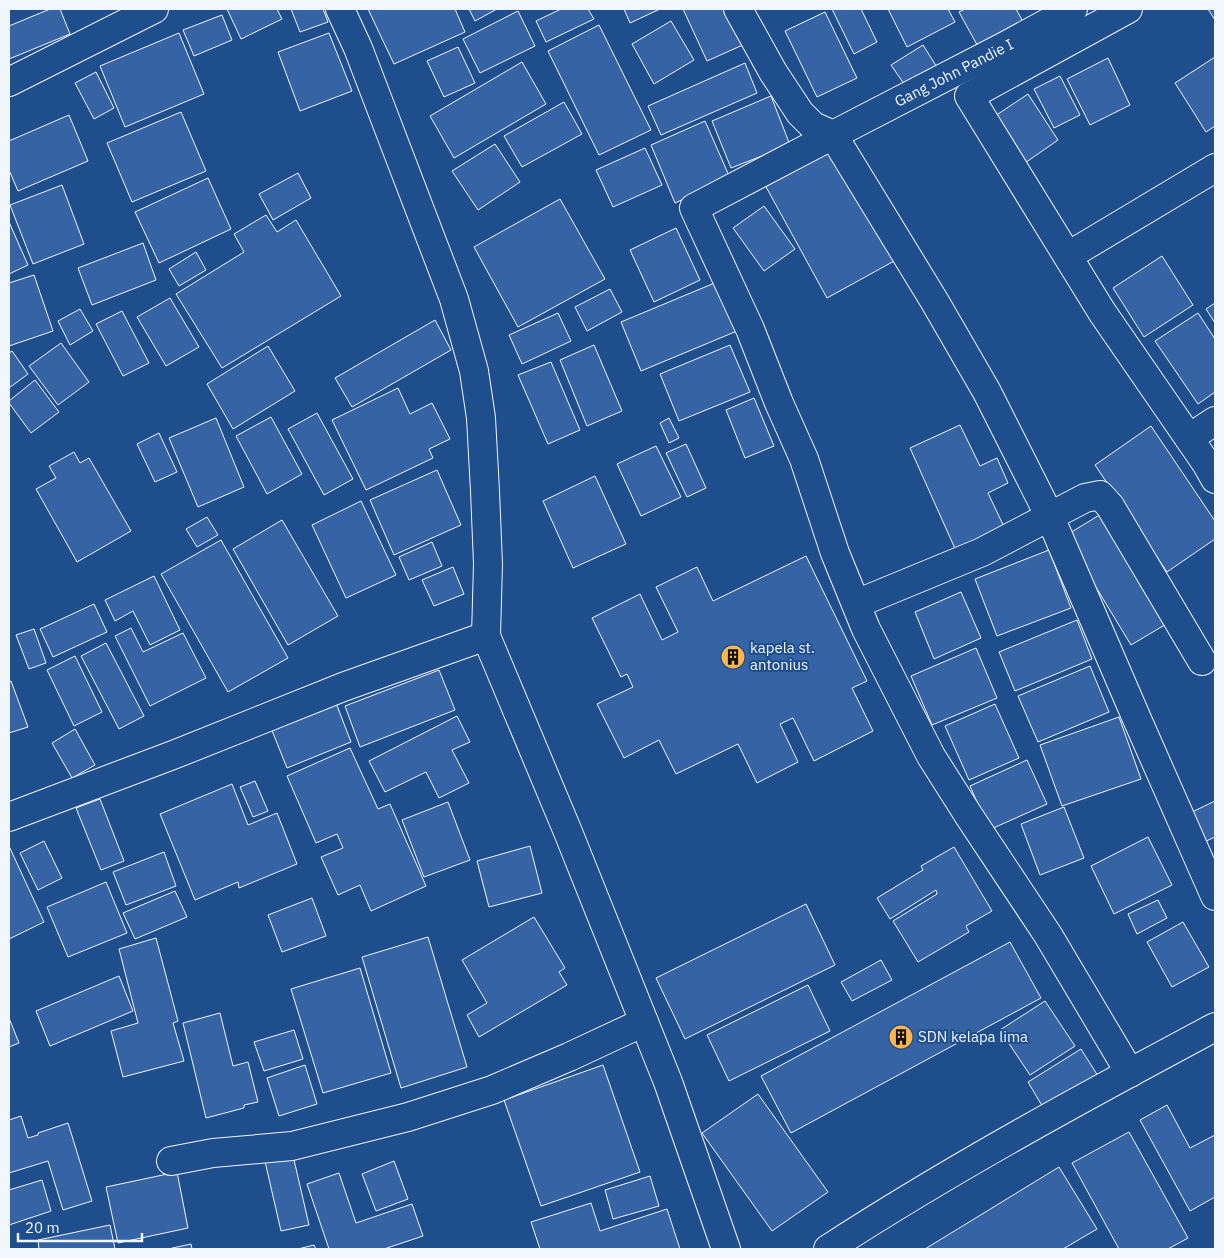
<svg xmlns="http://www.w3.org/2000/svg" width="1224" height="1258" font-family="'IBM Plex Sans',sans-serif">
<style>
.building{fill:#3563a3;stroke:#f2f6ff}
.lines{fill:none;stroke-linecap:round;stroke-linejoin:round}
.minor-casing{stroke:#f2f6ff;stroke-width:30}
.minor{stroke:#1f4e8c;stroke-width:28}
.labels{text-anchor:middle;stroke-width:4;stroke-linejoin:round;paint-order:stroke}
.street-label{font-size:15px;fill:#f2f6ff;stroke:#1f4e8c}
.poi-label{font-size:15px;fill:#f2f6ff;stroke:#1f4e8c;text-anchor:start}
</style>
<rect width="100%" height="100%" fill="#1f4e8c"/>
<!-- building -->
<g class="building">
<polygon points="50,9 60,9 70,34 9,59 9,26"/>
<polygon points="227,9 277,9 282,19 241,39"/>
<polygon points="291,9 323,9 328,22 300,32"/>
<polygon points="368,9 455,9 465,32 394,64"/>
<polygon points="469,9 497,9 475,21"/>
<polygon points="561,9 588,9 594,19 546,42 536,21"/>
<polygon points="624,9 660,9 630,23"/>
<polygon points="683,9 729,9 745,44 707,61"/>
<polygon points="832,9 861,9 877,42 854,54"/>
<polygon points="888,9 948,9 955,22 907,47"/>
<polygon points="965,9 1016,9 1026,27 981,52 959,12"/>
<polygon points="1208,9 1215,9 1215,20"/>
<polygon points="518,11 535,46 480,73 463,39"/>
<polygon points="825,12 857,78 817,97 785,31"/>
<polygon points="222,15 232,40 194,56 183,30"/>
<polygon points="671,21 694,60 654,84 632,44"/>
<polygon points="599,25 651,130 599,155 548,51"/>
<polygon points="179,33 204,94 125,127 100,66"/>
<polygon points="329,33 352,91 300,111 278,52"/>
<polygon points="923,45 940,72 909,91 891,65"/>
<polygon points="458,47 475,83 444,97 427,61"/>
<polygon points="1215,57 1215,126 1206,132 1175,83"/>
<polygon points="1108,58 1130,105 1090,125 1067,79"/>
<polygon points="522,62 546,104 454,158 430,116"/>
<polygon points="745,63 757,93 661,135 648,106"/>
<polygon points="96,72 114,108 94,119 75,83"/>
<polygon points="1060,76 1080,115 1054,128 1034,89"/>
<polygon points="1028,94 1058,140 1022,165 992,118"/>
<polygon points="771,96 790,145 731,168 712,121"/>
<polygon points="564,102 582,134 522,167 504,136"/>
<polygon points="181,112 206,171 132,202 107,143"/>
<polygon points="69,115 88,161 18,191 9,170 9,141"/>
<polygon points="705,121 730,178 675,203 651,145"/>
<polygon points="495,144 520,182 478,210 452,171"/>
<polygon points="833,147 896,260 827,298 765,185"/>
<polygon points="645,148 662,185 613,207 596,170"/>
<polygon points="298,173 311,198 273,220 259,194"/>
<polygon points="208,178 231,229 159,263 135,212"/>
<polygon points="62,185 84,244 33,264 10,205"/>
<polygon points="560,199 605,279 518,327 474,247"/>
<polygon points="764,206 795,249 764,271 733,228"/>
<polygon points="266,215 277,232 296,220 341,296 222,368 176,294 244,252 234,234"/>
<polygon points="9,222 28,265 9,274"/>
<polygon points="676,228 700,280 654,302 630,250"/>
<polygon points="143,243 156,280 92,305 78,268"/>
<polygon points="196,252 206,270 179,286 169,269"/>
<polygon points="1162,256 1193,305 1144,337 1113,288"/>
<polygon points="34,275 53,331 9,346 9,283"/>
<polygon points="717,282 737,331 641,371 621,322"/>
<polygon points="610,289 622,312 587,331 575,307"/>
<polygon points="170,298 199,347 166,366 137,317"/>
<polygon points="1215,303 1215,323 1206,309"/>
<polygon points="80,309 93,331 70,345 58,321"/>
<polygon points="122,311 149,363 123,376 96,324"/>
<polygon points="558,313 571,341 522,364 509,335"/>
<polygon points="1198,313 1215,339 1215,392 1198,404 1155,341"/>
<polygon points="435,320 451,350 352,407 335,378"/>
<polygon points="61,343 89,382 58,405 29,366"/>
<polygon points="594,345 622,411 587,426 560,360"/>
<polygon points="730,345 750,392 679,421 660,374"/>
<polygon points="268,346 295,391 233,429 207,384"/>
<polygon points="12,351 28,374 9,388 9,353"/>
<polygon points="551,362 580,430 548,444 518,375"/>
<polygon points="35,380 59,412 31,433 9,403 9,401"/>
<polygon points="398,388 410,414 432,403 450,439 429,449 433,458 366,490 332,420"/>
<polygon points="754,398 774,446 745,458 726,410"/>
<polygon points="317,413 353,479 324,495 288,429"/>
<polygon points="271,417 302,474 267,494 236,436"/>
<polygon points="216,418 244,487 198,507 169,438"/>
<polygon points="669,418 679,438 669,443 660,423"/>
<polygon points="960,425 980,466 997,458 1008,483 988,493 1006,531 957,553 910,448"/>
<polygon points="1151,426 1215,521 1215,539 1167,572 1095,465"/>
<polygon points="159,433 177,472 155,482 137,444"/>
<polygon points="686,444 706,488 687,497 666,453"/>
<polygon points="656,446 681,497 641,516 617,464"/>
<polygon points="74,452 80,463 89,458 131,531 77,562 36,489 56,478 49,466"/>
<polygon points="437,470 461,525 394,555 370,500"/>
<polygon points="595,476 626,544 573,568 543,501"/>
<polygon points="361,501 396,575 346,598 312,525"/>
<polygon points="1101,514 1168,623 1131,645 1065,536"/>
<polygon points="207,517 218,535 197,547 186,529"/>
<polygon points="282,520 338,616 288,645 233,549"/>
<polygon points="221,540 288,658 228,692 161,574"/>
<polygon points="432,542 442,566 409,580 399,557"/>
<polygon points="1049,550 1071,608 997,636 975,579"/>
<polygon points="806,556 867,681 852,688 873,731 814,761 793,718 780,724 798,762 757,783 738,744 676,774 659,740 624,758 597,704 633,687 627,674 621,677 592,618 640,594 662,640 678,632 656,587 697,567 713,601"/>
<polygon points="453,567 464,594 434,606 422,580"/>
<polygon points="154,576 180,630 150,645 133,611 115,621 105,600"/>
<polygon points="961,592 981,638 934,659 915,612"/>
<polygon points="94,604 107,632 53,657 40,629"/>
<polygon points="1077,620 1092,659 1015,691 999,652"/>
<polygon points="131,628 143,652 183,633 206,678 150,706 115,636"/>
<polygon points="34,629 46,663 29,669 16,635"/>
<polygon points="106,643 144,716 119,729 81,656"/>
<polygon points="976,648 997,698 932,725 911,676"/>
<polygon points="75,656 102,712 74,726 47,670"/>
<polygon points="1090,666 1109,712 1038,742 1018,696"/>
<polygon points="439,670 455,710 360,747 345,706"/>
<polygon points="11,681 28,727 9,733 9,682"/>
<polygon points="336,703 351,742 287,768 271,728"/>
<polygon points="995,704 1019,758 969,780 945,726"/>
<polygon points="457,716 470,742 452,750 469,783 439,798 426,772 385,792 369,761"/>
<polygon points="1119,717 1141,779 1062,806 1040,745"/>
<polygon points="75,729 95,765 72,778 52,743"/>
<polygon points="350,748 378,809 390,804 426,886 371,911 360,885 338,895 321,857 343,848 337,834 316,843 287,776"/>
<polygon points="1027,760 1047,804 989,830 970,786"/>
<polygon points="255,781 268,811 253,817 240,787"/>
<polygon points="232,784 248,825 277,813 297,864 239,888 238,882 195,900 160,814"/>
<polygon points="100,799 124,861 101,870 76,808"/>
<polygon points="1215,801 1215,837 1202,843 1188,814"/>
<polygon points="448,802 470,860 424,877 402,820"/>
<polygon points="1064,807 1084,858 1040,875 1021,824"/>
<polygon points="1148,837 1172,885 1114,914 1091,866"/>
<polygon points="44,841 62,878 38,890 20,853"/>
<polygon points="9,846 44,922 9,939"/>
<polygon points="530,846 542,893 489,907 477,861"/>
<polygon points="954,847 992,911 966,926 969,932 918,962 893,921 937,894 936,890 890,919 877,898 923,870 921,866"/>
<polygon points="164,852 176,886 126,905 113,872"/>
<polygon points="106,882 127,933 68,957 47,907"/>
<polygon points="175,891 187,917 135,939 123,913"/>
<polygon points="312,898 326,936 282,952 268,915"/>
<polygon points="1158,900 1167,918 1137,934 1128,914"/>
<polygon points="806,904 835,965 685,1039 656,978"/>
<polygon points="534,917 565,968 559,972 567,985 479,1037 467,1015 487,1003 462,960"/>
<polygon points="1183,922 1209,967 1172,987 1147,942"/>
<polygon points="428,937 467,1067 401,1088 362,957"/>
<polygon points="156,938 178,1021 173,1023 184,1061 123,1077 111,1031 138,1023 119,949"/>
<polygon points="1010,942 1041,998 791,1133 761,1076"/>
<polygon points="881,960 892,980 852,1001 841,982"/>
<polygon points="360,968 391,1073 323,1093 291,989"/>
<polygon points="119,976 133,1011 50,1046 36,1011"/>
<polygon points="808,985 830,1031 729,1081 707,1035"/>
<polygon points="1045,1001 1075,1046 1030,1075 1000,1030"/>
<polygon points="220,1013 233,1066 248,1062 258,1102 244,1105 244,1108 206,1118 183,1023"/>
<polygon points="9,1018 19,1043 9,1047"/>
<polygon points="294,1030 303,1059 264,1071 254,1042"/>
<polygon points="1081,1049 1098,1076 1044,1109 1028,1082"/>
<polygon points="305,1065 317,1104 279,1116 267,1078"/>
<polygon points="603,1065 640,1172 541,1206 504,1100"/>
<polygon points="758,1094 828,1192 772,1231 702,1133"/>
<polygon points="1167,1105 1190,1148 1215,1135 1215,1197 1190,1211 1140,1120"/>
<polygon points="21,1116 28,1138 38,1135 38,1133 68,1123 92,1201 63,1210 48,1161 9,1173 9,1120"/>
<polygon points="1129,1132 1188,1238 1168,1249 1119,1249 1072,1163"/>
<polygon points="292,1151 309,1225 281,1231 264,1157"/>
<polygon points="394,1161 408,1199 376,1211 362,1174"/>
<polygon points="1059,1167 1097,1229 1063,1249 925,1249"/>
<polygon points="177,1172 188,1228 118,1243 106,1187"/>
<polygon points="339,1173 356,1223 412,1204 423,1236 384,1249 329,1249 307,1184"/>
<polygon points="650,1176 659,1206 613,1219 605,1190"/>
<polygon points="42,1180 51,1211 9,1225 9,1190"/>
<polygon points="591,1203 600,1231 667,1209 680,1249 540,1249 531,1222"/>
<polygon points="110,1225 115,1249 39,1249 38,1240"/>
<polygon points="191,1244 192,1249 168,1249"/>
<polygon points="314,1245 316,1249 298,1249"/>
</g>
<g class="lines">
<defs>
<g id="minor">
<polyline points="340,9 358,48 454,299 474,371 481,418 485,491 488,564 486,636 568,832 668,1082 726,1249"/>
<polyline points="738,9 773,72 800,113 813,126 833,135"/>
<polyline points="1073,9 1005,46 833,135 694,208 750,329 779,403 804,459 835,553 866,629 931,756 969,816 1048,935 1130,1073"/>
<polyline points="1128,9 969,96 1102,312 1206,463 1215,479"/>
<polyline points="9,82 154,9"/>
<polyline points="833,135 935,302 987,392 1050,517 1137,719 1215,896"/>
<polyline points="1068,256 1215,168"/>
<polyline points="1189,438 1215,421"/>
<polyline points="856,604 982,552 1085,498 1100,495 1110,506 1202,661"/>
<polyline points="9,817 173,755 343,687 486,636"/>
<polyline points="171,1161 213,1153 292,1146 408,1117 492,1090 569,1057 644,1022"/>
<path d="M828 1249C953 1168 1084 1097 1215 1027"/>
</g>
</defs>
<!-- minor casing -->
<use href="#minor" class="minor-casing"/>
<!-- minor -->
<use href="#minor" class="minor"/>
</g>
<!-- icons -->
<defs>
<symbol id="building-disc" viewBox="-11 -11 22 22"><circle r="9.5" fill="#ffb74d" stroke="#1f4e8c"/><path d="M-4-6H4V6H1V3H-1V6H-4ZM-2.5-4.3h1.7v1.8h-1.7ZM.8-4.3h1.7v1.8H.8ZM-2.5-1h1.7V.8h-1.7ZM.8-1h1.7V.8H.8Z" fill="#111"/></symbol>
</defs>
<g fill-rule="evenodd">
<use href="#building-disc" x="719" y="643" width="28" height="28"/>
<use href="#building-disc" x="887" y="1023" width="28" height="28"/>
</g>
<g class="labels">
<!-- street labels -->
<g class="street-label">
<text transform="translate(954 73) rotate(-27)" y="5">Gang John Pandie I</text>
</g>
<!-- poi labels -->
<g class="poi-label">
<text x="750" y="653">kapela st.<tspan x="750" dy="17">antonius</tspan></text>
<text x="918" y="1042">SDN kelapa lima</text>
</g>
</g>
<!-- border -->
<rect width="1224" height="1258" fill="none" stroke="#f2f6ff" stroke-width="20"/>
<!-- scale -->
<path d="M18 1233v8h124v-8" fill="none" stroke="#f2f6ff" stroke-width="2.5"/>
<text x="25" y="1233" font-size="15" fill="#f2f6ff" stroke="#1f4e8c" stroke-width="4" paint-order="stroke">20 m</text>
</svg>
